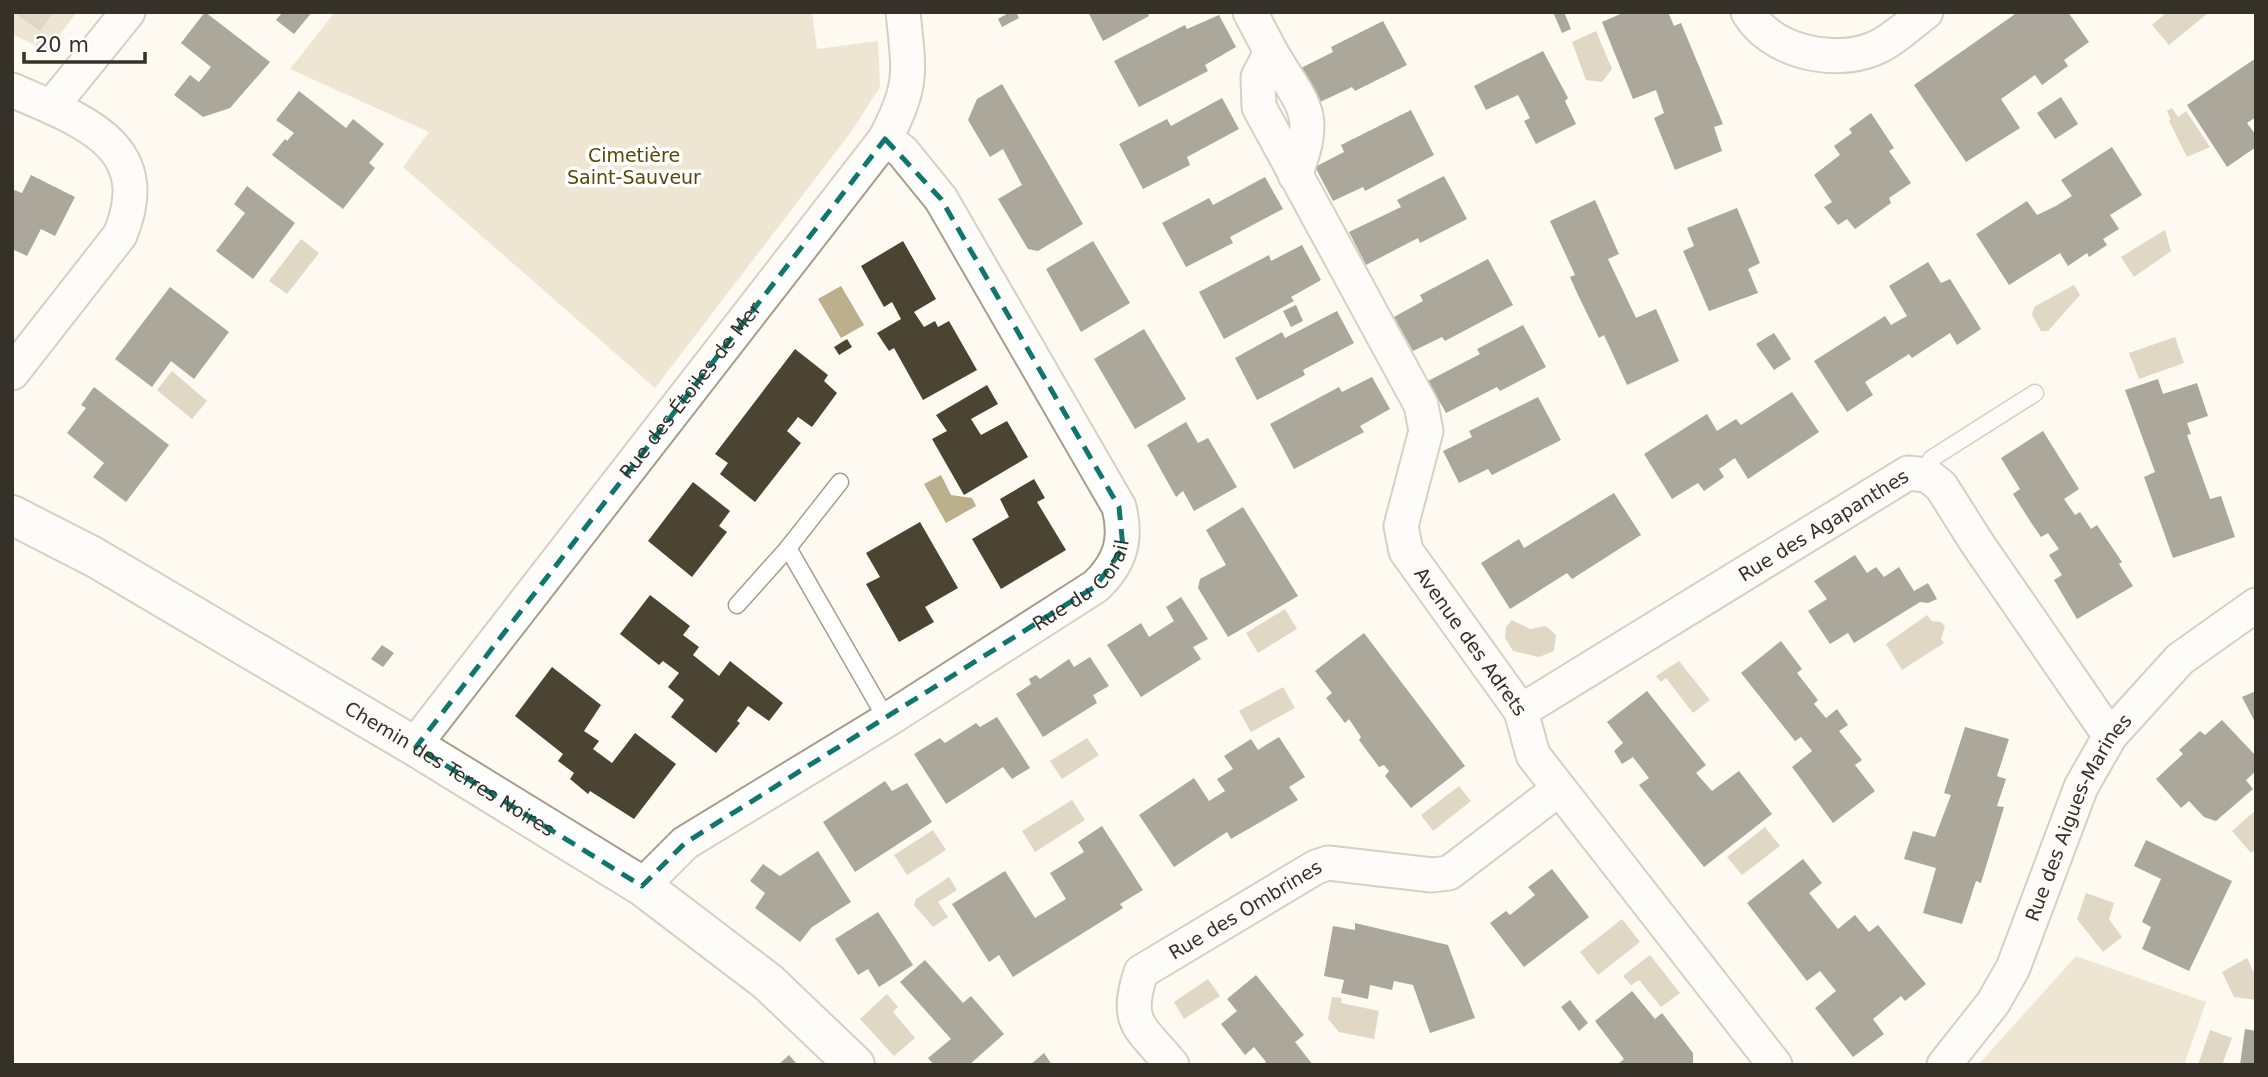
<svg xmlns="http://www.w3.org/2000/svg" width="2268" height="1077" font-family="'DejaVu Sans',sans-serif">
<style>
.green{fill:#dccfae}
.water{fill:#bcaf8c}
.building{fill:#4b4432}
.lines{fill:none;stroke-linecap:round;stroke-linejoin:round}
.service-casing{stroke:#a79e8a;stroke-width:19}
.minor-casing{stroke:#a79e8a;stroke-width:37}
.tertiary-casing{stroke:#a79e8a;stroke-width:42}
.service{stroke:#fff;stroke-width:16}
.minor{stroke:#fff;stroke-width:33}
.tertiary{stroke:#fff;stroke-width:38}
.marked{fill:none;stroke:#0f766e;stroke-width:5;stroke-dasharray:14 9;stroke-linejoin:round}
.labels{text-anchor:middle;stroke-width:7;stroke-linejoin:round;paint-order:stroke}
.park-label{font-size:19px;fill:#5a4606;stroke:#fff}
.street-label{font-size:19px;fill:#353129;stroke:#fff}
</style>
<rect width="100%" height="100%" fill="#fefaf2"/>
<!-- green -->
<g class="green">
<polygon points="12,12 77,12 47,51 12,34"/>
<polygon points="335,12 812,12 817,49 878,41 880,87 851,132 655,388 403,167 429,132 290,69"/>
<polygon points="2076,956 2206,1002 2184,1065 1978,1065"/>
</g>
<!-- water -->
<g class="water">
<polygon points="18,12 54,12 40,31 17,15"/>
<polygon points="2167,12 2208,12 2208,13 2169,45 2152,25"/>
<polygon points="1596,31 1612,69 1602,82 1586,80 1572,42"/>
<polygon points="2172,108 2178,117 2186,111 2210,147 2187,157 2169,121 2171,120 2167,111"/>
<polygon points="2165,230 2171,251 2134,277 2121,257"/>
<polygon points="301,239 319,253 287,294 269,281"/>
<polygon points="2074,285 2080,295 2048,331 2041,331 2032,315 2034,307"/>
<polygon points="841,286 864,325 841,338 818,299"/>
<polygon points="2175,337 2184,363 2139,379 2129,353"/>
<polygon points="172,371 207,401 192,419 157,390"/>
<polygon points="941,475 951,495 972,498 976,506 946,523 924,484"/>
<polygon points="1285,609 1297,629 1258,653 1246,633"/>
<polygon points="1927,615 1932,621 1941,622 1945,626 1941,639 1944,643 1902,670 1886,644"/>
<polygon points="1512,620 1530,629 1546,626 1556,635 1554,651 1539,657 1513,651 1505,638 1506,627"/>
<polygon points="1679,661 1710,700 1693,713 1666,678 1661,682 1656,676"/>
<polygon points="1283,687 1295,708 1251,732 1239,711"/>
<polygon points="1087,738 1099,755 1062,779 1050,761"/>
<polygon points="1459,786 1471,801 1433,831 1421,815"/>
<polygon points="1072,800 1085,820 1035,852 1022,831"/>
<polygon points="2256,810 2256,849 2251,853 2232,831"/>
<polygon points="1765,827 1780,846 1742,875 1727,857"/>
<polygon points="933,830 946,850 907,875 894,855"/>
<polygon points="949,877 957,890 938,902 948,917 933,927 914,905 916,899"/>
<polygon points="2086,893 2114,903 2109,919 2122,937 2103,952 2077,919"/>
<polygon points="1622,919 1640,942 1598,975 1580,952"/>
<polygon points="1650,955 1680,993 1661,1007 1639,980 1631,985 1623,976"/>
<polygon points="2247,958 2256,977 2256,1000 2234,997 2222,972"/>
<polygon points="1208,979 1220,996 1184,1019 1174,1002"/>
<polygon points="887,994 898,1007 893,1012 915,1038 894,1056 860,1019"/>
<polygon points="1332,997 1342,998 1341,1003 1379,1011 1374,1039 1339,1032 1328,1019"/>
<polygon points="2210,1030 2232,1038 2222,1065 2198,1065"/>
</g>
<!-- building -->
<g class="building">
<polygon points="205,12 270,62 230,108 203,117 174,95 190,75 199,82 211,67 181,43"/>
<polygon points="283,12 312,12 294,34 276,20"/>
<polygon points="1010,12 1016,12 1019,18 1002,27 998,19"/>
<polygon points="1088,12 1147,12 1149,16 1103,41"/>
<polygon points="1553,12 1564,12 1571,29 1562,33"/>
<polygon points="1625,12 1668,12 1674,26 1681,23 1723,124 1714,127 1722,151 1675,170 1654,118 1664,113 1656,90 1633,99 1602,22"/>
<polygon points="2018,12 2068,12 2089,42 2064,60 2068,66 2042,85 2035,75 2001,99 2020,128 1966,162 1914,85"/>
<polygon points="1219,15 1236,47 1205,65 1208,71 1139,107 1114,61 1185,25 1187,29"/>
<polygon points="1383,21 1407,65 1355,91 1352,87 1320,102 1301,68 1333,52 1331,47"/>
<polygon points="1543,51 1568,98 1565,101 1576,124 1536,144 1524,121 1530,118 1518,95 1486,110 1474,86"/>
<polygon points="2256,58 2256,117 2247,123 2256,135 2256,147 2227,167 2187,105"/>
<polygon points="1002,84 1083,224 1038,251 1028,249 998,199 1022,185 1003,149 990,157 968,120 977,99"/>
<polygon points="299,91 346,128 353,119 384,144 369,163 375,168 343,209 272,155 285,139 287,141 294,133 276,120"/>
<polygon points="2061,97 2078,124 2055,139 2037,113"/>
<polygon points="1222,98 1239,129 1187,157 1190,165 1143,189 1119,144 1167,119 1171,126"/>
<polygon points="1411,110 1434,155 1365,191 1363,187 1333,201 1315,167 1344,152 1341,145"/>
<polygon points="1871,113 1894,148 1889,151 1911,183 1889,198 1891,203 1855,229 1847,219 1838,225 1824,207 1832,202 1814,175 1840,155 1834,146 1852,133 1849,129"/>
<polygon points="2112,147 2142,195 2110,215 2119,229 2103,239 2107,245 2089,257 2087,253 2068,266 2060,253 2009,285 1976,234 2027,201 2037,215 2056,206 2072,196 2061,180"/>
<polygon points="31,175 75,197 55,236 41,229 27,256 12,249 12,189 22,193"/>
<polygon points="1444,176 1467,219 1420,243 1418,238 1366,265 1349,232 1401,207 1397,200"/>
<polygon points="1265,177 1283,209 1230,237 1233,243 1186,267 1162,223 1209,198 1213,205"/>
<polygon points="247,186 295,223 253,279 216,251 245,213 234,204"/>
<polygon points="1595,200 1619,254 1608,259 1636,318 1656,309 1679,361 1627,385 1604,335 1599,338 1578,295 1570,277 1575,275 1550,221"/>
<polygon points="1737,208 1760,263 1748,269 1758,293 1709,311 1683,251 1694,246 1687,228"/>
<polygon points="903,241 936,299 914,312 924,327 935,321 938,327 949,321 977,370 923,400 894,348 889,351 877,333 901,319 892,302 884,307 861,266"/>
<polygon points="1093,241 1130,303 1081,332 1046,269"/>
<polygon points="1302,245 1321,280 1291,297 1294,301 1224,339 1199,292 1269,255 1271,261"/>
<polygon points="1488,259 1513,305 1445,341 1442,337 1413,351 1394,317 1423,301 1420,295"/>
<polygon points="1928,262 1941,283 1950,279 1981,329 1957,345 1950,333 1912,358 1909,354 1865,382 1873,395 1847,412 1814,361 1885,316 1891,325 1907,316 1889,286"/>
<polygon points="170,287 229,332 194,379 171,361 152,387 115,359"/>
<polygon points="1296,305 1303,321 1291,327 1283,311"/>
<polygon points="1337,311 1354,343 1303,370 1305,375 1257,400 1235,358 1282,332 1285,338"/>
<polygon points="1523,325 1546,367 1500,391 1497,387 1446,413 1428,381 1480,354 1477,349"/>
<polygon points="1144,329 1186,399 1135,429 1094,359"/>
<polygon points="1774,333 1791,359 1774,370 1756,344"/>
<polygon points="847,339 852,347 839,355 834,347"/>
<polygon points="795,349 828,375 824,381 837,393 812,427 798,417 787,431 801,443 755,502 720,474 728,463 715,454"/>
<polygon points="1372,377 1390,409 1360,426 1364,432 1294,469 1270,424 1339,387 1342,392"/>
<polygon points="2158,379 2163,394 2197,383 2208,416 2187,423 2191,434 2187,435 2210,499 2221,496 2235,537 2173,558 2144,477 2155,472 2125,390"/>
<polygon points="987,385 998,404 971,419 981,435 1007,421 1028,457 964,495 932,439 947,431 936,415"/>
<polygon points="94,387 169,445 126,502 93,477 104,463 67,433 86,408 81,405"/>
<polygon points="1792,392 1819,432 1748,479 1735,458 1719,469 1724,477 1704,491 1698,483 1672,499 1644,454 1707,414 1717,431 1736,419 1741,425"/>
<polygon points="1538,397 1561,440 1492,475 1488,469 1459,483 1443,451 1472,437 1469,431"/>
<polygon points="1186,422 1198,443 1208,438 1237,487 1194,511 1183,491 1176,497 1147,445"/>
<polygon points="2043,431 2079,489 2064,499 2075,515 2080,512 2091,529 2097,525 2122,562 2119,564 2133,586 2077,619 2054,580 2062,575 2049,555 2059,549 2048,533 2041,537 2030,521 2013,494 2020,489 2001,458"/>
<polygon points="1034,479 1045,498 1037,502 1066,550 1001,589 972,539 1009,517 1000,499"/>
<polygon points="693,482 730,511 719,526 727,532 692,577 648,541"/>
<polygon points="1614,493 1641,535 1572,579 1567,573 1510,609 1481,563 1519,539 1524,548"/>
<polygon points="1243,507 1298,596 1228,637 1198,588 1200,579 1226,565 1206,530"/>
<polygon points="920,522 958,588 925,607 934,622 899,642 866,584 880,577 866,553"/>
<polygon points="1855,555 1867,573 1876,567 1884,577 1899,567 1914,591 1928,583 1937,599 1928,603 1920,602 1854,643 1848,633 1830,644 1808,611 1827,599 1814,581"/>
<polygon points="650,595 690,626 683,635 699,647 693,655 719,676 730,661 783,703 769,721 748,706 737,721 740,723 716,753 671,717 684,700 668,687 679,673 663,661 659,665 620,634"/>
<polygon points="1181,597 1208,639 1193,647 1201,659 1141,697 1107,645 1141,623 1149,637 1174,621 1166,607"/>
<polygon points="1364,633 1465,766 1411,808 1385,776 1389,771 1384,765 1379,767 1359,740 1361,737 1349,719 1345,723 1326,698 1332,693 1315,671"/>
<polygon points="1781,641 1802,669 1797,673 1818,700 1814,704 1826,718 1837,709 1848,725 1839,731 1862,760 1855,765 1875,791 1833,823 1792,767 1812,751 1801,737 1795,741 1741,673"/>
<polygon points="382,645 394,653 383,667 371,659"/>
<polygon points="1090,657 1109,686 1093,695 1097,703 1043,737 1016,694 1031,684 1029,679 1036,675 1040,679 1069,659 1074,667"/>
<polygon points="552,667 601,705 584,731 599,741 593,749 612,763 635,733 676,764 634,819 590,791 588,794 570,779 574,773 558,761 563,754 515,716"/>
<polygon points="1647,691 1706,765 1696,773 1712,791 1739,771 1772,814 1704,867 1639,785 1649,778 1633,757 1622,764 1614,751 1623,743 1607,722"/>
<polygon points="2256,691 2256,724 2242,697"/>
<polygon points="997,717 1030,768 1012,779 1003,767 946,804 914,754 940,738 945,743 976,723 980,727"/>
<polygon points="2222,720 2256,756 2256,771 2246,780 2253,789 2216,821 2204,817 2189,801 2181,808 2156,779 2183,754 2179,750 2200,731 2205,735"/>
<polygon points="1965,727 2009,739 1997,776 2006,779 1997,806 2004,807 1981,883 1976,881 1962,924 1923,913 1936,868 1904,859 1913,831 1935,837 1951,795 1944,793"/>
<polygon points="1279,737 1305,777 1289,787 1298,800 1231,839 1227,832 1174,867 1139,815 1194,778 1209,801 1225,791 1217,779 1233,769 1224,756 1251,739 1258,750"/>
<polygon points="885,781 892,791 907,783 932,822 855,872 823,822"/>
<polygon points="1102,826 1143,890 1120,904 1123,908 1013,977 999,955 989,962 952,904 1005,871 1035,918 1066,899 1050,873 1084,852 1078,842"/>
<polygon points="2146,840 2232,881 2189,971 2142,949 2151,927 2142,922 2161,879 2134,866"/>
<polygon points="818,851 851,902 812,927 800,942 755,908 765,893 750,881 763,864 780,876"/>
<polygon points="1803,859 1822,883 1809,893 1838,929 1855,915 1869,932 1878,925 1926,984 1905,1001 1901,996 1873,1019 1884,1034 1853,1057 1815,1008 1836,991 1820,971 1807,981 1747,903"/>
<polygon points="1552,869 1589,917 1524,967 1490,923 1506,911 1510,915 1535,895 1528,887"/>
<polygon points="878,912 913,965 879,987 868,969 858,975 835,939"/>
<polygon points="1355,923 1448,945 1475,1018 1430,1033 1413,985 1394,981 1392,990 1370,985 1368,999 1341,993 1344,980 1324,976 1333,926 1355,930"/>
<polygon points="925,960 963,1003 971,996 1004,1034 969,1065 934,1065 928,1058 951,1039 900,982"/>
<polygon points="1256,975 1304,1035 1295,1042 1313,1065 1262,1065 1266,1062 1254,1047 1245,1055 1221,1024 1237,1011 1227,999"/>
<polygon points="1632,991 1655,1019 1662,1013 1693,1053 1693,1065 1617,1065 1624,1059 1595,1021"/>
<polygon points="1570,1000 1588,1023 1579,1031 1561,1007"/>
<polygon points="2245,1029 2256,1031 2256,1065 2240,1065"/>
<polygon points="1044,1053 1052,1065 1030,1065"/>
<polygon points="789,1055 798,1065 778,1065"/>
</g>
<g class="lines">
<defs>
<g id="service">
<polyline points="1927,475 1931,459 2035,393"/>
<polyline points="788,548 887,720"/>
<polyline points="737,605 788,548 840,482"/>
</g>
<g id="minor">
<path id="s1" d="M1250 12 1271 52 1258 77 1259 107 1421 405 1426 431 1401 526 1406 551 1521 711 1533 755 1775 1065"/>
<path d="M1748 12C1771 52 1833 65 1873 49 1891 42 1910 24 1926 12"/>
<path d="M1271 52C1303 107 1320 111 1295 175"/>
<path d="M12 90C80 120 158 144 120 235L12 373"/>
<polyline points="51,107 128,12"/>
<path id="s2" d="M1521 711 1908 473 1927 475 1941 486 1977 543 2110 736"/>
<path id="s3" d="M416 747 427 729 885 139C914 84 909 72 903 12"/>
<path id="s4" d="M642 886 685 843 887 720 1096 586C1121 562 1127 539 1119 507L941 199 902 151 885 139"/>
<path id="s5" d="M1172 1065C1140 1026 1124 1024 1141 972L1316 867 1328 863 1432 875 1449 873 1559 789"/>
<path id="s6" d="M1944 1065 1993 1003 2013 968 2081 787 2110 736 2180 659 2256 605"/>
</g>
<g id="tertiary">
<path id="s7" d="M12 515 94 557 416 747 642 886 768 982 855 1065"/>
</g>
</defs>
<!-- service casing -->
<use href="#service" class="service-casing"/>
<!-- minor casing -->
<use href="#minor" class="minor-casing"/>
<!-- tertiary casing -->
<use href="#tertiary" class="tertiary-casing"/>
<!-- service -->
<use href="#service" class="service"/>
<!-- minor -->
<use href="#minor" class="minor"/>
<!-- tertiary -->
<use href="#tertiary" class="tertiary"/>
</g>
<!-- marked area -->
<path d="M0 0H2268V1077H0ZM885 139 941 199 1119 507 1123 548 1096 586 685 843 642 886 416 747Z" fill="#fefaf2" fill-opacity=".55" fill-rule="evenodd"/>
<path class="marked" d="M885 139 941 199 1119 507 1123 548 1096 586 685 843 642 886 416 747Z"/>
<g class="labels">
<!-- park labels -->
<g class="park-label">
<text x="634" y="162">Cimetière<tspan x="634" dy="22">Saint-Sauveur</tspan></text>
</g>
<!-- street labels -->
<g class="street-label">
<text dy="7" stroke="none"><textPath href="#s3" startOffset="450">Rue des Étoiles de Mer</textPath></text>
<text dy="7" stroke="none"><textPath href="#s2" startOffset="355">Rue des Agapanthes</textPath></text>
<text dy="7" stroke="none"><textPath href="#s4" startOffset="536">Rue du Corail</textPath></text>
<text dy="7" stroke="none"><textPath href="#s1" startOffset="704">Avenue des Adrets</textPath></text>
<text dy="7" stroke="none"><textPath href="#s7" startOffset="506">Chemin des Terres Noires</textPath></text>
<text dy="7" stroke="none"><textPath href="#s6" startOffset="284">Rue des Aigues-Marines</textPath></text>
<text dy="7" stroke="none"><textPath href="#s5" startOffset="228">Rue des Ombrines</textPath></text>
</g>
</g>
<!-- border -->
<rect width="2268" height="1077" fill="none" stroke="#353129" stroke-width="28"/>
<!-- scale -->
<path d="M24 52v10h121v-10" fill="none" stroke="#353129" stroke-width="3.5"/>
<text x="35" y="52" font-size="21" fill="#353129" stroke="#ffffff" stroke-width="5" paint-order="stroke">20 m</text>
</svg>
